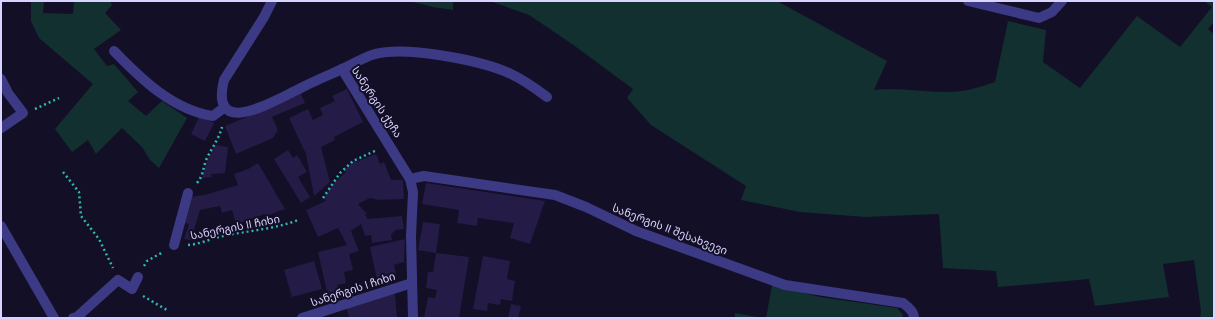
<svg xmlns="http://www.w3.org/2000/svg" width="1215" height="319" font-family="'Nunito Sans','Noto Sans Georgian',sans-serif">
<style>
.green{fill:#12302f}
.building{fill:#241b47}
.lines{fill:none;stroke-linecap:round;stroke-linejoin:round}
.path{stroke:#2fb8b0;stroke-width:2.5;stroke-dasharray:2 3;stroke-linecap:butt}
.lane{stroke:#3d3a85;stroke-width:10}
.street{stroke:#3d3a85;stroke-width:10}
.labels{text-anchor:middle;stroke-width:4;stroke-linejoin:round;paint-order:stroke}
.street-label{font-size:11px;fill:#d9d4ff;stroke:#130f26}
</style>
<rect width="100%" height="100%" fill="#130f26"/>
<!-- green -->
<g class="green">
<polygon points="31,1 44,1 43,13 73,14 74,1 110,1 112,5 105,13 121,30 94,49 107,66 114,64 138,92 128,101 146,116 162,101 187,118 159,168 150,160 142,147 122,128 96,154 88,140 72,152 55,129 93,84 39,38 31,21"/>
<polygon points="409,1 453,1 453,10 433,7"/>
<path d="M490 1H777L887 61 874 90C905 86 937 96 968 90 977 88 986 85 995 82L1008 21 1046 30 1043 62 1080 88 1137 16 1180 47 1212 7 1204 1H1214V22L1208 29 1214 34V318H1200L1201 311 1194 260 1163 264 1169 297 1095 306 1089 279 998 287 996 271 943 268 939 214 865 217 800 212 741 200 746 186 651 125 627 98 633 89 572 44 529 15Z"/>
<polygon points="772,285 820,297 897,308 903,315 902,318 766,318"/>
<polygon points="735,313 763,318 735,318"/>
</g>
<!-- building -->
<g class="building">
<polygon points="347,89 363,122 334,137 335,140 321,147 330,182 314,196 306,154 289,118 308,109 313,120 323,115 320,108 335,101 332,96"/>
<polygon points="301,94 305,103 272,117 278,130 273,138 236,154 225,126"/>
<polygon points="200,115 214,123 205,141 191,134"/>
<polygon points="215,145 228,147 225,173 211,174 212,177 202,178 207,161"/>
<polygon points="288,150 293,158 297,155 307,172 298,177 310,197 301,203 274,159"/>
<polygon points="376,154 380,164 384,162 391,180 403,180 404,199 379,200 370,198 358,204 367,214 365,215 368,219 402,216 404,229 395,230 391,235 392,240 372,243 371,235 365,236 361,224 351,231 359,251 349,254 353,270 344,272 346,283 337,285 340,298 329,301 318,252 347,245 338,228 318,237 306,210 326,201 324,198 333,184 346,172 344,170 355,160 356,162"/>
<polygon points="258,163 285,209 266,216 265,214 236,224 232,210 222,213 220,206 200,210 191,240 184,239 189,224 181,222 189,197 205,195 238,185 234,174 248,169"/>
<polygon points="426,183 545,201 530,244 510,238 514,223 478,218 477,226 457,223 459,210 422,204"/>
<polygon points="423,222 440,224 436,253 469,257 459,318 424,318 428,297 435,298 437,290 426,288 428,272 433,272 436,253 418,250"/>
<polygon points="405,239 404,262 394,265 397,280 378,284 370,247"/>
<polygon points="483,256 510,261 507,279 515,281 512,301 501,299 500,305 488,303 487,311 473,309"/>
<polygon points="314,261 322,289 292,297 284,270"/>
<polygon points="395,294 397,318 349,318 346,305 369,297"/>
<polygon points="511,304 521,306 518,318 508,318"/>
</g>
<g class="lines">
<!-- path -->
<g class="path">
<polyline points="35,109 59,98"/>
<polyline points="63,172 79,192 81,216 99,239 113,268"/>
<path d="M197 183C203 176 203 169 206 160 211 149 219 139 222 127"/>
<polyline points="323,198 340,173 353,161 377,150"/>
<path d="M188 245C202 244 214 237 228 235 252 230 275 229 298 220"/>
<polyline points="144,266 147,261 163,252"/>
<polyline points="143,296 167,310"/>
</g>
<!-- lane -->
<g class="lane">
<path d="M114 51C141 79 173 110 213 116L225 107"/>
<polyline points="1,79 8,93 23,113 1,128"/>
</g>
<!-- street -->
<g class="street">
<path d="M272 1 264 17 224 80C209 140 274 101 297 90 312 82 327 76 342 69L410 179 413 192 411 236 413 318"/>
<polyline points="968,1 1039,18 1052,12 1062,1"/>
<path d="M342 69C352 65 362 58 372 55 403 45 481 60 511 74 524 80 535 88 547 97"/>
<path d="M410 179 424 176 555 195 586 207 636 231 785 285 903 303C908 307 914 311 914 318"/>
<polyline points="1,226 54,318"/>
<polyline points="174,245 188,193"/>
<polyline points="73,318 77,317 118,280 132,289 138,277"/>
<polyline points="302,318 412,283"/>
</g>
</g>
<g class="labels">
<!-- street labels -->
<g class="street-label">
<text transform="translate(377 102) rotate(57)" y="4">სანერგის ქუჩა</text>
<text transform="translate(235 227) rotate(-11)" y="4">სანერგის II ჩიხი</text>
<text transform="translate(670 229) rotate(21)" y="4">სანერგის II შესახვევი</text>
<text transform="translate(353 289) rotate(-18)" y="4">სანერგის I ჩიხი</text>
</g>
</g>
<!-- border -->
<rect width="1215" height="319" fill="none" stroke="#d9d4ff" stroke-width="4"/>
</svg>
